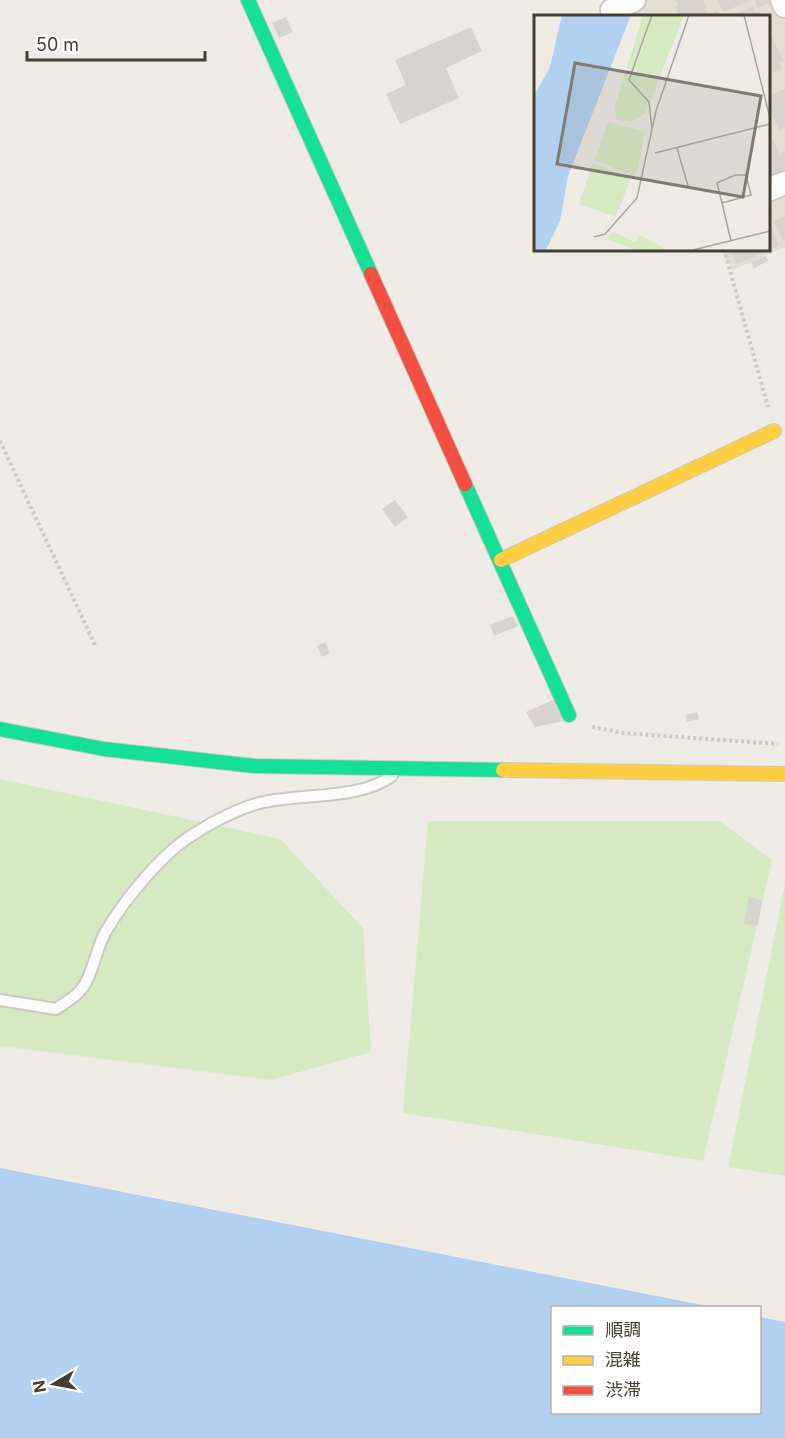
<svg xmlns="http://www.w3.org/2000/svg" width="785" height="1438" font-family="Inter,'Noto Sans JP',sans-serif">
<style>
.residential{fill:#e3dfd2}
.green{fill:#d7ebc2}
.water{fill:#b2d0f0}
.building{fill:#d7d5ce}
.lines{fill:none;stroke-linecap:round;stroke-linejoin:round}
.lane-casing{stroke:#cccac3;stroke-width:14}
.street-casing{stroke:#cccac3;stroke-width:26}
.fast-casing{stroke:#cecabb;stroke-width:16}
.slow-casing{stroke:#cecabb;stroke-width:16}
.jam-casing{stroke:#cecabb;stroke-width:16}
.path{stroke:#cdcbc5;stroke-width:4;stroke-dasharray:3 3;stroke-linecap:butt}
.lane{stroke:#fcfcfb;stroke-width:10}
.street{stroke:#fcfcfb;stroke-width:22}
.fast{stroke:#16e098;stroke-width:14}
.slow{stroke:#ffcf43;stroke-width:14}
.jam{stroke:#f24e42;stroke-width:14}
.inset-road{fill:none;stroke:#aaa79d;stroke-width:1.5}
.view{fill:#807c71;fill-opacity:0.15;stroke:#807c71;stroke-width:3}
.inset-edge{fill:none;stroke:#443f32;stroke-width:3}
</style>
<rect width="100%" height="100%" fill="#eeece5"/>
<!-- residential -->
<polygon class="residential" points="605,0 785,0 785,247 733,270 720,249 768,249 768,16 607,16"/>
<!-- green -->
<g class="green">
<polygon points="0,779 280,839 363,928 371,1052 271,1080 0,1046"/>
<polygon points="428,821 720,821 772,860 703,1161 403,1113"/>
<polygon points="785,884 785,1176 728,1167"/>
</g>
<!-- water -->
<polygon class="water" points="0,1168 713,1307 552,1308 552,1412 760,1412 760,1317 785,1322 785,1438 0,1438"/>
<!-- building -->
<g class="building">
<polygon points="676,0 703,0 709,14 718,9 721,16 679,16 675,7 679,6"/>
<polygon points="718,0 751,0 723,12"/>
<polygon points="755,0 775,0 757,8"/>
<polygon points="753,6 756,13 760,11 762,16 729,16"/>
<polygon points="286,17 293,32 279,38 272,23"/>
<polygon points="471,27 482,51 446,68 459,98 400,124 386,94 406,85 395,60"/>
<polygon points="772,36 783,61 779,62 782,68 768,74 768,38"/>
<polygon points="785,89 785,127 779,130 768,104 768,96"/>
<polygon points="771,135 779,154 784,151 785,153 785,169 768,176 768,136"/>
<polygon points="785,216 785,239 783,240 774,221"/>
<polygon points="769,221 779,246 737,264 730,249 768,249"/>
<polygon points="766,256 768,261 754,268 751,262"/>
<polygon points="395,500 408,517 395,527 382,509"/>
<polygon points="513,616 518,626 494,636 490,625"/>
<polygon points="325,642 330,653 322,657 317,646"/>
<polygon points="553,700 563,721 535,727 526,712"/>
<polygon points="697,712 699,719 687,722 685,715"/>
<polygon points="749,897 762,900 758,926 744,924"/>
</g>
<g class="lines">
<defs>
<path id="lane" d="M0 1000 56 1009C63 1004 72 999 78 993 92 980 96 948 106 931 125 899 162 853 194 834 212 822 243 806 264 802 304 793 358 800 392 776"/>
<g id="street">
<polyline points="782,0 785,6"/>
<polyline points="614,16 612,10 634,0"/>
<polyline points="768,190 785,183"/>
</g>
<g id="fast">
<polyline points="248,0 371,274"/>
<polyline points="465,484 569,715"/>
<polyline points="0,729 104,749 254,766 503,770"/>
</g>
<g id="slow">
<polyline points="501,560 774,431"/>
<polyline points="503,770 785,774"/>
</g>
<polyline id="jam" points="371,274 465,484"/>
</defs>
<!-- lane casing -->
<use href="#lane" class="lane-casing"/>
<!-- street casing -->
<use href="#street" class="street-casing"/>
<!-- fast casing -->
<use href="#fast" class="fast-casing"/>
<!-- slow casing -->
<use href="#slow" class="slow-casing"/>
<!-- jam casing -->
<use href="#jam" class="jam-casing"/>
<!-- path -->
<g class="path">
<polyline points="724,249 768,407"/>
<polyline points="0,441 96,647"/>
<polyline points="592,727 624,733 778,744"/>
</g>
<!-- lane -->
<use href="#lane" class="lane"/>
<!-- street -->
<use href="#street" class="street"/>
<!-- fast -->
<use href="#fast" class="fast"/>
<!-- slow -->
<use href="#slow" class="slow"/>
<!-- jam -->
<use href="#jam" class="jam"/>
</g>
<!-- overview -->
<g transform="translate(534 15)">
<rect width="236" height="236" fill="#eeece5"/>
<path d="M109 0H150L112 98 99 106 82 105 81 91ZM74 107 111 117 104 155 98 161 61 145ZM59 148 97 163 82 202 45 189ZM80 217 101 227 106 220 133 235H101L70 223Z" fill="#d7ebc2"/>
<path d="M28 0H97L34 161 26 206 12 235H0V81L16 52Z" fill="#b2d0f0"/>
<path class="inset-road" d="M118 0 95 65 115 87 118 115M210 0 236 103M143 133 154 171M121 138 236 109M201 160H212L217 180 188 188 183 168ZM188 188 197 226M60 222 71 219 103 183 122 96 155 0M159 235 236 216"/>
<path class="view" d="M41 48 227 81 209 182 23 149Z"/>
<rect width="236" height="236" class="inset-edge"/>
</g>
<!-- legend -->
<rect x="551" y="1306" width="210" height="108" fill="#ffffff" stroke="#b4b2ad" stroke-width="1.5"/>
<rect x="563" y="1326" width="30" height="9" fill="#16e098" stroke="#b4b2ad" stroke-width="1.5"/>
<text x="605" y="1336" font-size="18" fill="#443f32">順調</text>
<rect x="563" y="1356" width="30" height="9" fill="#ffcf43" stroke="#b4b2ad" stroke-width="1.5"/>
<text x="605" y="1366" font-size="18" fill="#443f32">混雑</text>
<rect x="563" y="1386" width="30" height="9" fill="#f24e42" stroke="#b4b2ad" stroke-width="1.5"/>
<text x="605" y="1396" font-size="18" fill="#443f32">渋滞</text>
<!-- north arrow -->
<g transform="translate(54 1384) rotate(260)" stroke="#ffffff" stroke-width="4.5" paint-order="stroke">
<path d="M0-4.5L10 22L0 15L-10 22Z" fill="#443f32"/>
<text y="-9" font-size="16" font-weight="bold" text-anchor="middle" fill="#443f32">N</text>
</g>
<!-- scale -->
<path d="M27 51v9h178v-9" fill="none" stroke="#443f32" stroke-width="3"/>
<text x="36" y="51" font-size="18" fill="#443f32" stroke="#ffffff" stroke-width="4.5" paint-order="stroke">50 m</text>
</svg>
